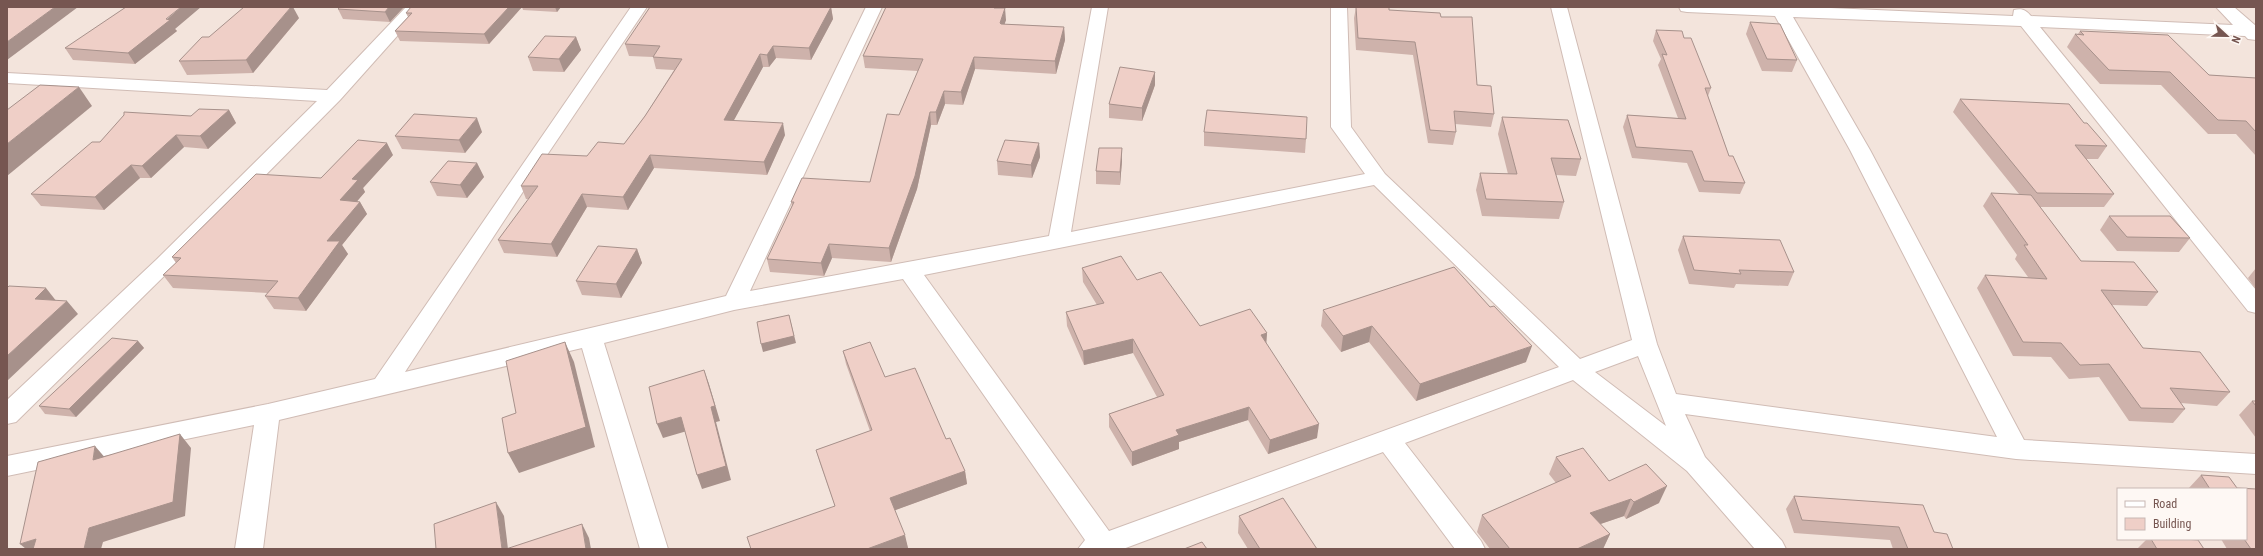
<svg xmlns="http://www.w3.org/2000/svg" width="2263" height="556" font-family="'Roboto Condensed',sans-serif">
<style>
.residential{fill:#f3e4dc;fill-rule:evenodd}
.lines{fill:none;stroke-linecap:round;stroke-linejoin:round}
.minor-casing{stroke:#d0bcb5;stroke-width:2}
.minor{fill:#fff;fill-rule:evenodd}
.wall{fill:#ceb2ab}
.shaded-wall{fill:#a7918b}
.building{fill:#efcfc7;stroke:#a7918b}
</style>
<rect width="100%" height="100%" fill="#fbf3ed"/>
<!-- residential -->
<path class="residential" d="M7 7H2256V549H7ZM2118 489H2246V539H2118Z"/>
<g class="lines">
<defs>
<g id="minor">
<polygon points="406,7 423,7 340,100 222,219 16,422 7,424 7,400 156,260 317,101 7,83 7,73 327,90"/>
<path d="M631 7H647L545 158 405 372 726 296 866 7H882L750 291 1049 236 1092 7H1108L1071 232 1365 174 1331 127V7H1347L1351 127 1385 174 1580 359 1632 340 1551 7H1567L1657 344 1676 394 1997 437 1850 150 1775 16 1687 12 1681 11 1679 7H1808L2013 16 2014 10C2022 8 2026 10 2031 16L2233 25 2216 7H2234L2256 26V40L2248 39 2245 36 2040 27 2256 290V313L2248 311 2021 26 1793 17 1870 150 2024 440 2256 454V474L2016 459 1685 414 1705 457 1782 541 1786 549H1755L1687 471 1573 380 1405 443 1481 541 1485 549H1455L1383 452 1123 549H1078L1085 540 903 279 734 310 604 343 668 549H640L582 348 279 420 263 549H235L254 425 7 476V456L268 404 375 379ZM1374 185 1559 367 1109 531 924 275ZM1638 356 1666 426 1595 372Z"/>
</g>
</defs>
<!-- minor casing -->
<use href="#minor" class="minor-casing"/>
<!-- minor -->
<use href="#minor" class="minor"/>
</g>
<!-- wall -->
<g class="wall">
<polygon points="340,7 404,7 390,22 343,19 338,9"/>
<polygon points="522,7 489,44 400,41 395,31 408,17 406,13"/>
<polygon points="522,7 561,7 557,12 523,10"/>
<polygon points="831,7 833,19 811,60 776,58 769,67 763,67 733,121 785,135 767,175 654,168 628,210 587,207 557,257 504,253 498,240 529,199 526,199 521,186 587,156 624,144 645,116 674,70 656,69 653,57 629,56 625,44"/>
<polygon points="886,7 996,7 1006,20 1004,24 1064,27 1065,40 1056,74 975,69 963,105 945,104 937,125 931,125 917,189 891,262 832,258 824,276 770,272 767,259 792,206 791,202 870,182 899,115 918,71 865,68 863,56"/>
<polygon points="1356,7 1441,17 1477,85 1494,114 1491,127 1455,124 1456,132 1453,145 1428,143 1413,55 1356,50 1354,18"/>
<polygon points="299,18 253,73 187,75 179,61 209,37"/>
<polygon points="1750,22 1797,60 1792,72 1762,71 1746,34"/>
<polygon points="175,29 177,31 135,64 73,60 65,48"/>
<polygon points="1656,30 1684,38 1711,88 1708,96 1729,156 1745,183 1740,194 1699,192 1687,163 1632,158 1623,127 1627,115 1678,118 1658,65 1661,59 1653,41"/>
<polygon points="2080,31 2209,75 2256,78 2256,156 2236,134 2208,134 2161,85 2100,84 2067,47 2075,34 2078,34"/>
<polygon points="576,37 581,50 564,72 533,71 528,57"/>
<polygon points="1155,72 1155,85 1142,121 1109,118 1109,104"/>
<polygon points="1960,99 2084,123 2107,146 2098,159 2086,159 2114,194 2104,207 2040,207 2081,261 2158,292 2147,306 2112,305 2143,348 2230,392 2217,406 2181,403 2185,409 2173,423 2129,421 2099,377 2069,379 2051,357 2013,356 1977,288 1985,275 2028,277 2015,259 2017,255 1983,206 1991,193 2019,194 1953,112"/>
<polygon points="229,110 236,123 208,149 184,147 151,178 140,178 104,210 41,206 31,194 100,142 191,116"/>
<polygon points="1502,117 1581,159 1576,176 1556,175 1564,202 1559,219 1482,216 1476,190 1480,173 1508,174 1498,134"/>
<polygon points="482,132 465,153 402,149 395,136"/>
<polygon points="1204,132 1306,139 1305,153 1204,146"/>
<polygon points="1039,143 1040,157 1032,178 998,175 997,161"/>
<polygon points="1122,148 1122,161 1120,185 1096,184 1096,171"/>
<polygon points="393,155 363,188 365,192 357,201 360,202 367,214 342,245 348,254 306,311 274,309 265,296 268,293 173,288 163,275 176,263 172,257 321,178"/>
<polygon points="477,163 484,177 467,198 437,196 430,182"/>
<polygon points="2109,216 2190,238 2179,252 2117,251 2100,230"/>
<polygon points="1683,236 1794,272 1788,286 1736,284 1734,288 1689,284 1678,250"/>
<polygon points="637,249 642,263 621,298 582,295 576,281"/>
<polygon points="1082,268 1137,280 1200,326 1267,333 1266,343 1317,438 1268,454 1248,420 1179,442 1179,449 1132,466 1109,427 1109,414 1157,397 1133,353 1084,365 1067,326 1066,312 1097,305 1083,282"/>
<polygon points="2256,268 2256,289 2248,278"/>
<polygon points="1323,310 1526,362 1416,401 1369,342 1341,352 1321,326"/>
<polygon points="138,341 144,348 76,417 45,414 39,406"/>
<polygon points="843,351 885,377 946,439 965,471 967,484 895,510 908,548 905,549 751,549 835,506 820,463 816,450 870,431 846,364"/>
<polygon points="2252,401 2256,401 2256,438 2239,415"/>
<polygon points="1556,457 1609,481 1659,503 1626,519 1624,516 1600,524 1610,534 1603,549 1490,549 1477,532 1482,515 1556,483 1549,474"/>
<polygon points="2201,475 2229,477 2237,488 2256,489 2256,549 2227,549 2221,539 2246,539 2246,489 2188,489"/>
<polygon points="1794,496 1934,532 1953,549 1893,549 1890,540 1794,533 1786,509"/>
<polygon points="1239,516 1317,549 1248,549 1238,533"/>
<polygon points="2147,539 2184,539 2204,549 2137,549"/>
</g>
<!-- shaded-wall -->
<g class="shaded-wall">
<polygon points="55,7 78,7 7,60 7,42"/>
<polygon points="181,7 201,7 175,29 177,31 135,64 128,53"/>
<polygon points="291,7 293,7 299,18 253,73 246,60"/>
<polygon points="389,7 404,7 390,22 385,12"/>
<polygon points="509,7 522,7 489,44 484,34"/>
<polygon points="555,7 561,7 557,12"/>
<polygon points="831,7 833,19 811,60 809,48"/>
<polygon points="1005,8 1006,20 1001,35 1000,23"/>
<polygon points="1064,27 1065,40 1056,74 1055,61"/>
<polygon points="576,37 581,50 564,72 559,59"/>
<polygon points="773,46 776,58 769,67 767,55"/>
<polygon points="760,54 763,67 727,133 724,120"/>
<polygon points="974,57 975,69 963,105 961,92"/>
<polygon points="1155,72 1155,85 1142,121 1142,108"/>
<polygon points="79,87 92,106 7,176 7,144"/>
<polygon points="944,91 945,104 937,125 936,112"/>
<polygon points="229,110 236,123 208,149 200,136"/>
<polygon points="930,112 931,125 917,189 891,262 889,248"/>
<polygon points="477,118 482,132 465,153 459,140"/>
<polygon points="783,123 785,135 767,175 764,162"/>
<polygon points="176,135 184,147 151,178 142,166"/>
<polygon points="387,143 393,155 363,188 365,192 347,213 340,200 352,179"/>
<polygon points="1039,143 1040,157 1032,178 1031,165"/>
<polygon points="1122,148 1122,161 1120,185 1120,172"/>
<polygon points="650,155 654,168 628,210 623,197"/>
<polygon points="477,163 484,177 467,198 460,185"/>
<polygon points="131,165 140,178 104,210 95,197"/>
<polygon points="582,194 587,207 557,257 551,244"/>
<polygon points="360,202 367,214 342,245 348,254 306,311 298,298 327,241"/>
<polygon points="829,244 832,258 824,276 821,263"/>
<polygon points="637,249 642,263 621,298 616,284"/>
<polygon points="46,288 57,302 35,299"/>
<polygon points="67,301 78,314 7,381 7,356"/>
<polygon points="789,315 796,343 763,352 761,344"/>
<polygon points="1372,326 1369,342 1341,352 1343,336"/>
<polygon points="1267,333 1266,347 1261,335"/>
<polygon points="1133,339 1133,353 1084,365 1083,351"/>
<polygon points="138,341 144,348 76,417 69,409"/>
<polygon points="565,342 574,362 595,447 519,473 508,453"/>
<polygon points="1532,346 1526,362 1416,401 1420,384"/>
<polygon points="704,370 709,384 720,421 716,422 731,480 702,489 697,475"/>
<polygon points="1249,407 1248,420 1179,442 1179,449 1132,466 1132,452 1176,430"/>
<polygon points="681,417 687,431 663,438 657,424"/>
<polygon points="1319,424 1317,438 1268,454 1270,440"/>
<polygon points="180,434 191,448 185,516 103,542 101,549 84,549 89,528"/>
<polygon points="95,446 107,460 93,460"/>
<polygon points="965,471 967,484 893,511 890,498"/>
<polygon points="1667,486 1659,503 1626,519 1634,502"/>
<polygon points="1631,499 1624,516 1583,530 1590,513"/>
<polygon points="496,502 504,516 508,549 502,549"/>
<polygon points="582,524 589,538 591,549 586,549"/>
<polygon points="1610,534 1603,549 1577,549"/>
<polygon points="905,535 908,548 905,549 867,549"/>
<polygon points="36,539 46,549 26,549 20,544"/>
</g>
<!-- building -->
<g class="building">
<polygon points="7,7 55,7 7,42"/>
<polygon points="126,7 181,7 166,19 170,20 128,53 65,48"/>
<polygon points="244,7 291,7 246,60 179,61 202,37 209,37"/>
<polygon points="340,7 389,7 385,12 338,9"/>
<polygon points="411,7 509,7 484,34 395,31 412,13 406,13"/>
<polygon points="650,7 831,7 809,48 773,46 767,55 760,54 724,120 783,123 764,162 650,155 623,197 582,194 551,244 498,240 538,186 521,186 542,154 587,156 598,142 624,144 645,116 682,59 653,57 660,46 625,44"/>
<polygon points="886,7 995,7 994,8 1005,8 1000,23 1001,24 1064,27 1055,61 974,57 961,92 944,91 936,112 930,112 915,176 889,248 829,244 821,263 767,259 794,202 791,202 802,178 870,182 887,114 899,115 923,59 863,56"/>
<polygon points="1356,7 1389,7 1389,10 1440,13 1441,17 1472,17 1477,85 1491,86 1494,114 1454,111 1456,132 1430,130 1415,42 1358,38"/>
<polygon points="1750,22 1780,24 1797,60 1767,59"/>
<polygon points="1656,30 1682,31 1684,38 1691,38 1711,88 1705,88 1729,156 1733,156 1745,183 1704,181 1692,151 1636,147 1627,115 1686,119 1662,54 1667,55"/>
<polygon points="2080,31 2168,35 2209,75 2256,78 2256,132 2246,121 2218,120 2170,72 2109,70 2075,34 2084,35"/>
<polygon points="545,36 576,37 559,59 528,57"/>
<polygon points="1120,67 1155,72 1142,108 1109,104"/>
<polygon points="40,85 79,87 7,144 7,110"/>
<polygon points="1960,99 2069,104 2084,123 2087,123 2107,146 2075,145 2114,194 2037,193"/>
<polygon points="199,109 229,110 200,136 176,135 142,166 131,165 95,197 31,194 92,142 100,142 124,115 124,112 191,116"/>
<polygon points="1207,110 1307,117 1306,139 1204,132"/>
<polygon points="414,114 477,118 459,140 395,136"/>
<polygon points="1502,117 1568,120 1581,159 1551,158 1564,202 1486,199 1480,173 1517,174"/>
<polygon points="358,140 387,143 352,179 358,180 340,200 360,202 327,241 340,241 298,298 265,296 278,281 163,275 181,258 172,257 256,174 321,178"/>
<polygon points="1005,140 1039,143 1031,165 997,161"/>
<polygon points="1099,148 1122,148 1120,172 1096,171"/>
<polygon points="448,161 477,163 460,185 430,182"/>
<polygon points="1991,193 2031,195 2081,261 2134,262 2158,292 2101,290 2143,348 2200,352 2230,392 2170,388 2185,409 2141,408 2109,364 2080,365 2061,343 2023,342 1985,275 2047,279 2024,245 2028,245"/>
<polygon points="2109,216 2170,216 2190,238 2127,237"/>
<polygon points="1683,236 1780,240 1794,272 1739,270 1741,274 1694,270"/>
<polygon points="598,246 637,249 616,284 576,281"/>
<polygon points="1121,256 1137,280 1161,272 1200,326 1250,309 1267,333 1261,335 1319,424 1270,440 1249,407 1176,430 1179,435 1132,452 1109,414 1164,395 1133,339 1083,351 1066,312 1104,303 1082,268"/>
<polygon points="1454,267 1490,307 1494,306 1532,346 1420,384 1372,326 1343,336 1323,310"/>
<polygon points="9,286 46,288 35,299 67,301 7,356 7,288"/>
<polygon points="789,315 794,336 761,344 757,322"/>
<polygon points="112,338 138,341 69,409 39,406"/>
<polygon points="565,342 586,427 508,453 502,418 516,413 506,361"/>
<polygon points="870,342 885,377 915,368 946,439 950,438 965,471 890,498 905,535 867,549 751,549 747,537 835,506 816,450 872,430 843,351"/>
<polygon points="704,370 715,406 711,407 726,466 697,475 681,417 657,424 649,387"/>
<polygon points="2252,401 2256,401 2256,406"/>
<polygon points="180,434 173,502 89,528 84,549 33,549 36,539 20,544 38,462 95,446 93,460"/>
<polygon points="1583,448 1609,481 1646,464 1667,486 1634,502 1631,499 1590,513 1610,534 1577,549 1510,549 1482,515 1571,476 1556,457"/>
<polygon points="2201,475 2229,477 2237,488 2256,489 2256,549 2251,549 2244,539 2246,539 2246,489 2210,489"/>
<polygon points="1794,496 1923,505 1934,532 1947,534 1953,549 1908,549 1899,527 1802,520"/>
<polygon points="1283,498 1317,549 1260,549 1239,516"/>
<polygon points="496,502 502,549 436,549 434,524"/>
<polygon points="582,524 586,549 506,549"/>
<polygon points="2151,539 2184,539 2198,540 2204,549 2157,549"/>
<polygon points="1202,542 1207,549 1184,549"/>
</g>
<!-- border -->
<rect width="2263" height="556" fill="none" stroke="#765651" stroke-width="16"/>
<!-- legend -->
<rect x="2117" y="488" width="130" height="52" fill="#fef8f4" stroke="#c8b7b3"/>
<rect x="2125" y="501" width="20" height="6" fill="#ffffff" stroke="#c8b7b3"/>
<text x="2153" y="508" font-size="12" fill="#765651">Road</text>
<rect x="2125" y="518" width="20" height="12" fill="#efcfc7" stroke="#c8b7b3"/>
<text x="2153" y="528" font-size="12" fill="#765651">Building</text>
<!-- north arrow -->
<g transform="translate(2227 36) rotate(112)" stroke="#fef8f4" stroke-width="3" paint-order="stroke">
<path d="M0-3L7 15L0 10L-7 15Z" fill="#765651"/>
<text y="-6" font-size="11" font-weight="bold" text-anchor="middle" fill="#765651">N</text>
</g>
</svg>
